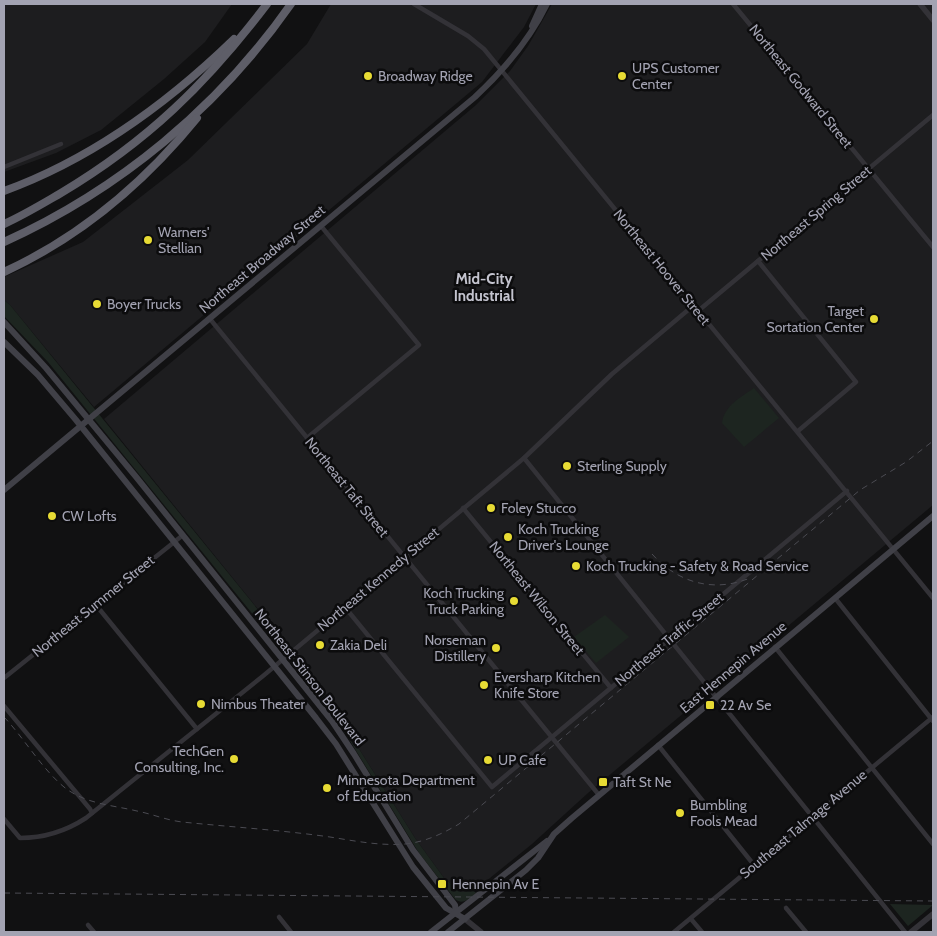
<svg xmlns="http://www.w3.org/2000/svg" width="937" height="936" font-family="Cabin,sans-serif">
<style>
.built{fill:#1d1d1f}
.green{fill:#1d2520}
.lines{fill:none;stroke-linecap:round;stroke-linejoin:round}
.minor{stroke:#333237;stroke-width:4.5}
.tertiary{stroke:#333237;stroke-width:5.5}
.secondary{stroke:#404047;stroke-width:6}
.motorway{stroke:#5e5e68;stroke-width:8}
.rail{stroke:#4b4b52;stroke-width:1;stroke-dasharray:6 5;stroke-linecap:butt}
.poi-dot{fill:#e7db34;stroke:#0c0c0d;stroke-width:2}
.labels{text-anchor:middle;stroke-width:5;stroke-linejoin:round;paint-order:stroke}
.poi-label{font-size:14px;fill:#a3a3b2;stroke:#0c0c0d;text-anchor:start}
.street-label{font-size:14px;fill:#a3a3b2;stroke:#0c0c0d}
.neighbourhood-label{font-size:15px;font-weight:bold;fill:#c3c3ce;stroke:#0c0c0d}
</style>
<rect width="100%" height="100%" fill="#111112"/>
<!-- built -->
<g class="built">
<polygon points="4,4 232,4 205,42 164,79 101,130 56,153 4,172"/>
<polygon points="331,4 536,4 524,27 482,82 94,407 10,305 4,300 4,277 83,242 188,160 307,44"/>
<polygon points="552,4 933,4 933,505 588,793 532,844 474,891 461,892 444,878 415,838 317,682 104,419 476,105 510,71 528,46"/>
</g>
<!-- green -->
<g class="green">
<path d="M4 300 10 305 317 682 415 838 444 878 461 892 474 891 476 893C469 898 463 906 455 899L419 853 347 736 320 697 48 362 4 316Z"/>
<path d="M754 388 779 418 744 447 722 423C724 406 741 397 754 388Z"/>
<polygon points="605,615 629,637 596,663 574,637"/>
<polygon points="890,904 933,905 908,926"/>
</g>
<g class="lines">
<!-- minor -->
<g class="minor">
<polyline points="414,4 468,36 484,49 933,598"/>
<polyline points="733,4 933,247"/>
<polyline points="4,167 61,144"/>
<polyline points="758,261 856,382 798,431"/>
<polyline points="698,311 933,115"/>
<polyline points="210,319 599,795"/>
<polyline points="307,438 419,345 321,226"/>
<polyline points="524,458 905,932"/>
<polyline points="463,508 611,688"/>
<polyline points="835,598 933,721"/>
<polyline points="96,605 197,729"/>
<polyline points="344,606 492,787 847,491"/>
<polyline points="775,647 933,844"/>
<polyline points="4,678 183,535"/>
<polyline points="4,706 90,809 92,813"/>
<polyline points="658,745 754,865"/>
<path d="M4 819 20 838C44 838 66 831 86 818L263 676 524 458 612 374 694 305"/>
<polyline points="786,908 806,932"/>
<polyline points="279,917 291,932"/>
<polyline points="691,919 702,932"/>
<polyline points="88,925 94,932"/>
<polyline points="674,932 933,717"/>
</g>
<!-- tertiary -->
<g class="tertiary">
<polyline points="920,4 933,20"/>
<polyline points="465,919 481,932"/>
<polyline points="911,932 933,914"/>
</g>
<!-- secondary -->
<g class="secondary">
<polyline points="532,26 542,4"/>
<polyline points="4,322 46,368 137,478 332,721 354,754 413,850 455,905 456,912"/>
<polyline points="4,342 38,375 76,420 316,718 336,744 413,867 446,908 465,919"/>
<path d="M4 490 475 97C504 70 530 39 547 4"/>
<polyline points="431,932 547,841"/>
<polyline points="448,932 526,870 538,858 554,834 572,818 933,516"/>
</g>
<!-- motorway -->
<g class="motorway">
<path d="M4 191C92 159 167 104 234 39"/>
<path d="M4 224C24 215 42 204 61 193 148 141 206 84 267 4"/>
<path d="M4 242C119 190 219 107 291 4"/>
<path d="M4 272C80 237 144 183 197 118"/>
</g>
<!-- rail -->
<g class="rail">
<path d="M652 554C678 583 714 593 750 578"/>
<path d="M4 717C24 738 42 769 64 787 85 804 112 805 137 811 152 814 166 820 182 822 231 827 281 830 330 837 355 841 380 846 405 844 425 842 442 834 459 824L860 490 906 462 933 441"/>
<polyline points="4,893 933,901"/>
</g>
</g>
<!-- markers -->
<g class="poi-dot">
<circle cx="368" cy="76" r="5"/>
<circle cx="622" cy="76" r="5"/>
<circle cx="148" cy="240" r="5"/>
<circle cx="97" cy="304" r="5"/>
<circle cx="874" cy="319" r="5"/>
<circle cx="567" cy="466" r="5"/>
<circle cx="491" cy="508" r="5"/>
<circle cx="52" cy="516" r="5"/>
<circle cx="508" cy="537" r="5"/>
<circle cx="576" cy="566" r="5"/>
<circle cx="514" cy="601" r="5"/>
<circle cx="320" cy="645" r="5"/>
<circle cx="496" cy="648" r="5"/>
<circle cx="484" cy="685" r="5"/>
<circle cx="201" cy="704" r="5"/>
<rect x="705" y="700" width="10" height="10" rx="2.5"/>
<circle cx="234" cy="759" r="5"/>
<circle cx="488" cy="760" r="5"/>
<rect x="598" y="777" width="10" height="10" rx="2.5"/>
<circle cx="327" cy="788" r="5"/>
<circle cx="680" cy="813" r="5"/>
<rect x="437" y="879" width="10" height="10" rx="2.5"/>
</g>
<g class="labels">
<!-- poi labels -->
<g class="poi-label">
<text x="632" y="73">UPS Customer<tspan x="632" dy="16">Center</tspan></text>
<text x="378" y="81">Broadway Ridge</text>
<text x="158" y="237">Warners'<tspan x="158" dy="16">Stellian</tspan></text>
<text x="107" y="309">Boyer Trucks</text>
<text x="864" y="316" text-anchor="end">Target<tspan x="864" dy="16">Sortation Center</tspan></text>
<text x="577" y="471">Sterling Supply</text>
<text x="501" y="513">Foley Stucco</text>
<text x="62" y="521">CW Lofts</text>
<text x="518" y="534">Koch Trucking<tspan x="518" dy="16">Driver's Lounge</tspan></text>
<text x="586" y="571">Koch Trucking - Safety &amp; Road Service</text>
<text x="504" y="598" text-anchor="end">Koch Trucking<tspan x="504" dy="16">Truck Parking</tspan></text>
<text x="486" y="645" text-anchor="end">Norseman<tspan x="486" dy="16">Distillery</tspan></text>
<text x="330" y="650">Zakia Deli</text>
<text x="494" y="682">Eversharp Kitchen<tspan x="494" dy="16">Knife Store</tspan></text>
<text x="211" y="709">Nimbus Theater</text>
<text x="720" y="710">22 Av Se</text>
<text x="224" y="756" text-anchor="end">TechGen<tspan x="224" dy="16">Consulting, Inc.</tspan></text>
<text x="498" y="765">UP Cafe</text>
<text x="337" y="785">Minnesota Department<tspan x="337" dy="16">of Education</tspan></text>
<text x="613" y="787">Taft St Ne</text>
<text x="690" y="810">Bumbling<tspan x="690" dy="16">Fools Mead</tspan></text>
<text x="452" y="889">Hennepin Av E</text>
</g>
<!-- street labels -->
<g class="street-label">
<text transform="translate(801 86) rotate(51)" y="5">Northeast Godward Street</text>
<text transform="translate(816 213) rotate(-40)" y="5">Northeast Spring Street</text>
<text transform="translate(262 259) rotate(-40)" y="5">Northeast Broadway Street</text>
<text transform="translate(662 267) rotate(51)" y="5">Northeast Hoover Street</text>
<text transform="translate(347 487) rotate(51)" y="5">Northeast Taft Street</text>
<text transform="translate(378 579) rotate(-40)" y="5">Northeast Kennedy Street</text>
<text transform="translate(537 598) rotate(51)" y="5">Northeast Wilson Street</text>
<text transform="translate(93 606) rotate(-39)" y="5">Northeast Summer Street</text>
<text transform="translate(669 639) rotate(-40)" y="5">Northeast Traffic Street</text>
<text transform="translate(733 667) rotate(-40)" y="5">East Hennepin Avenue</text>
<text transform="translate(310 677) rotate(52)" y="5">Northeast Stinson Boulevard</text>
<text transform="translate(803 824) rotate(-40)" y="5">Southeast Talmage Avenue</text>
</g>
<!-- neighbourhood labels -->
<g class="neighbourhood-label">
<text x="484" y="284">Mid-City<tspan x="484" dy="17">Industrial</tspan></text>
</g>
</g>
<!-- border -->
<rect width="937" height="936" fill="none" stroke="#a3a3b2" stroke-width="10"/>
</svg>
